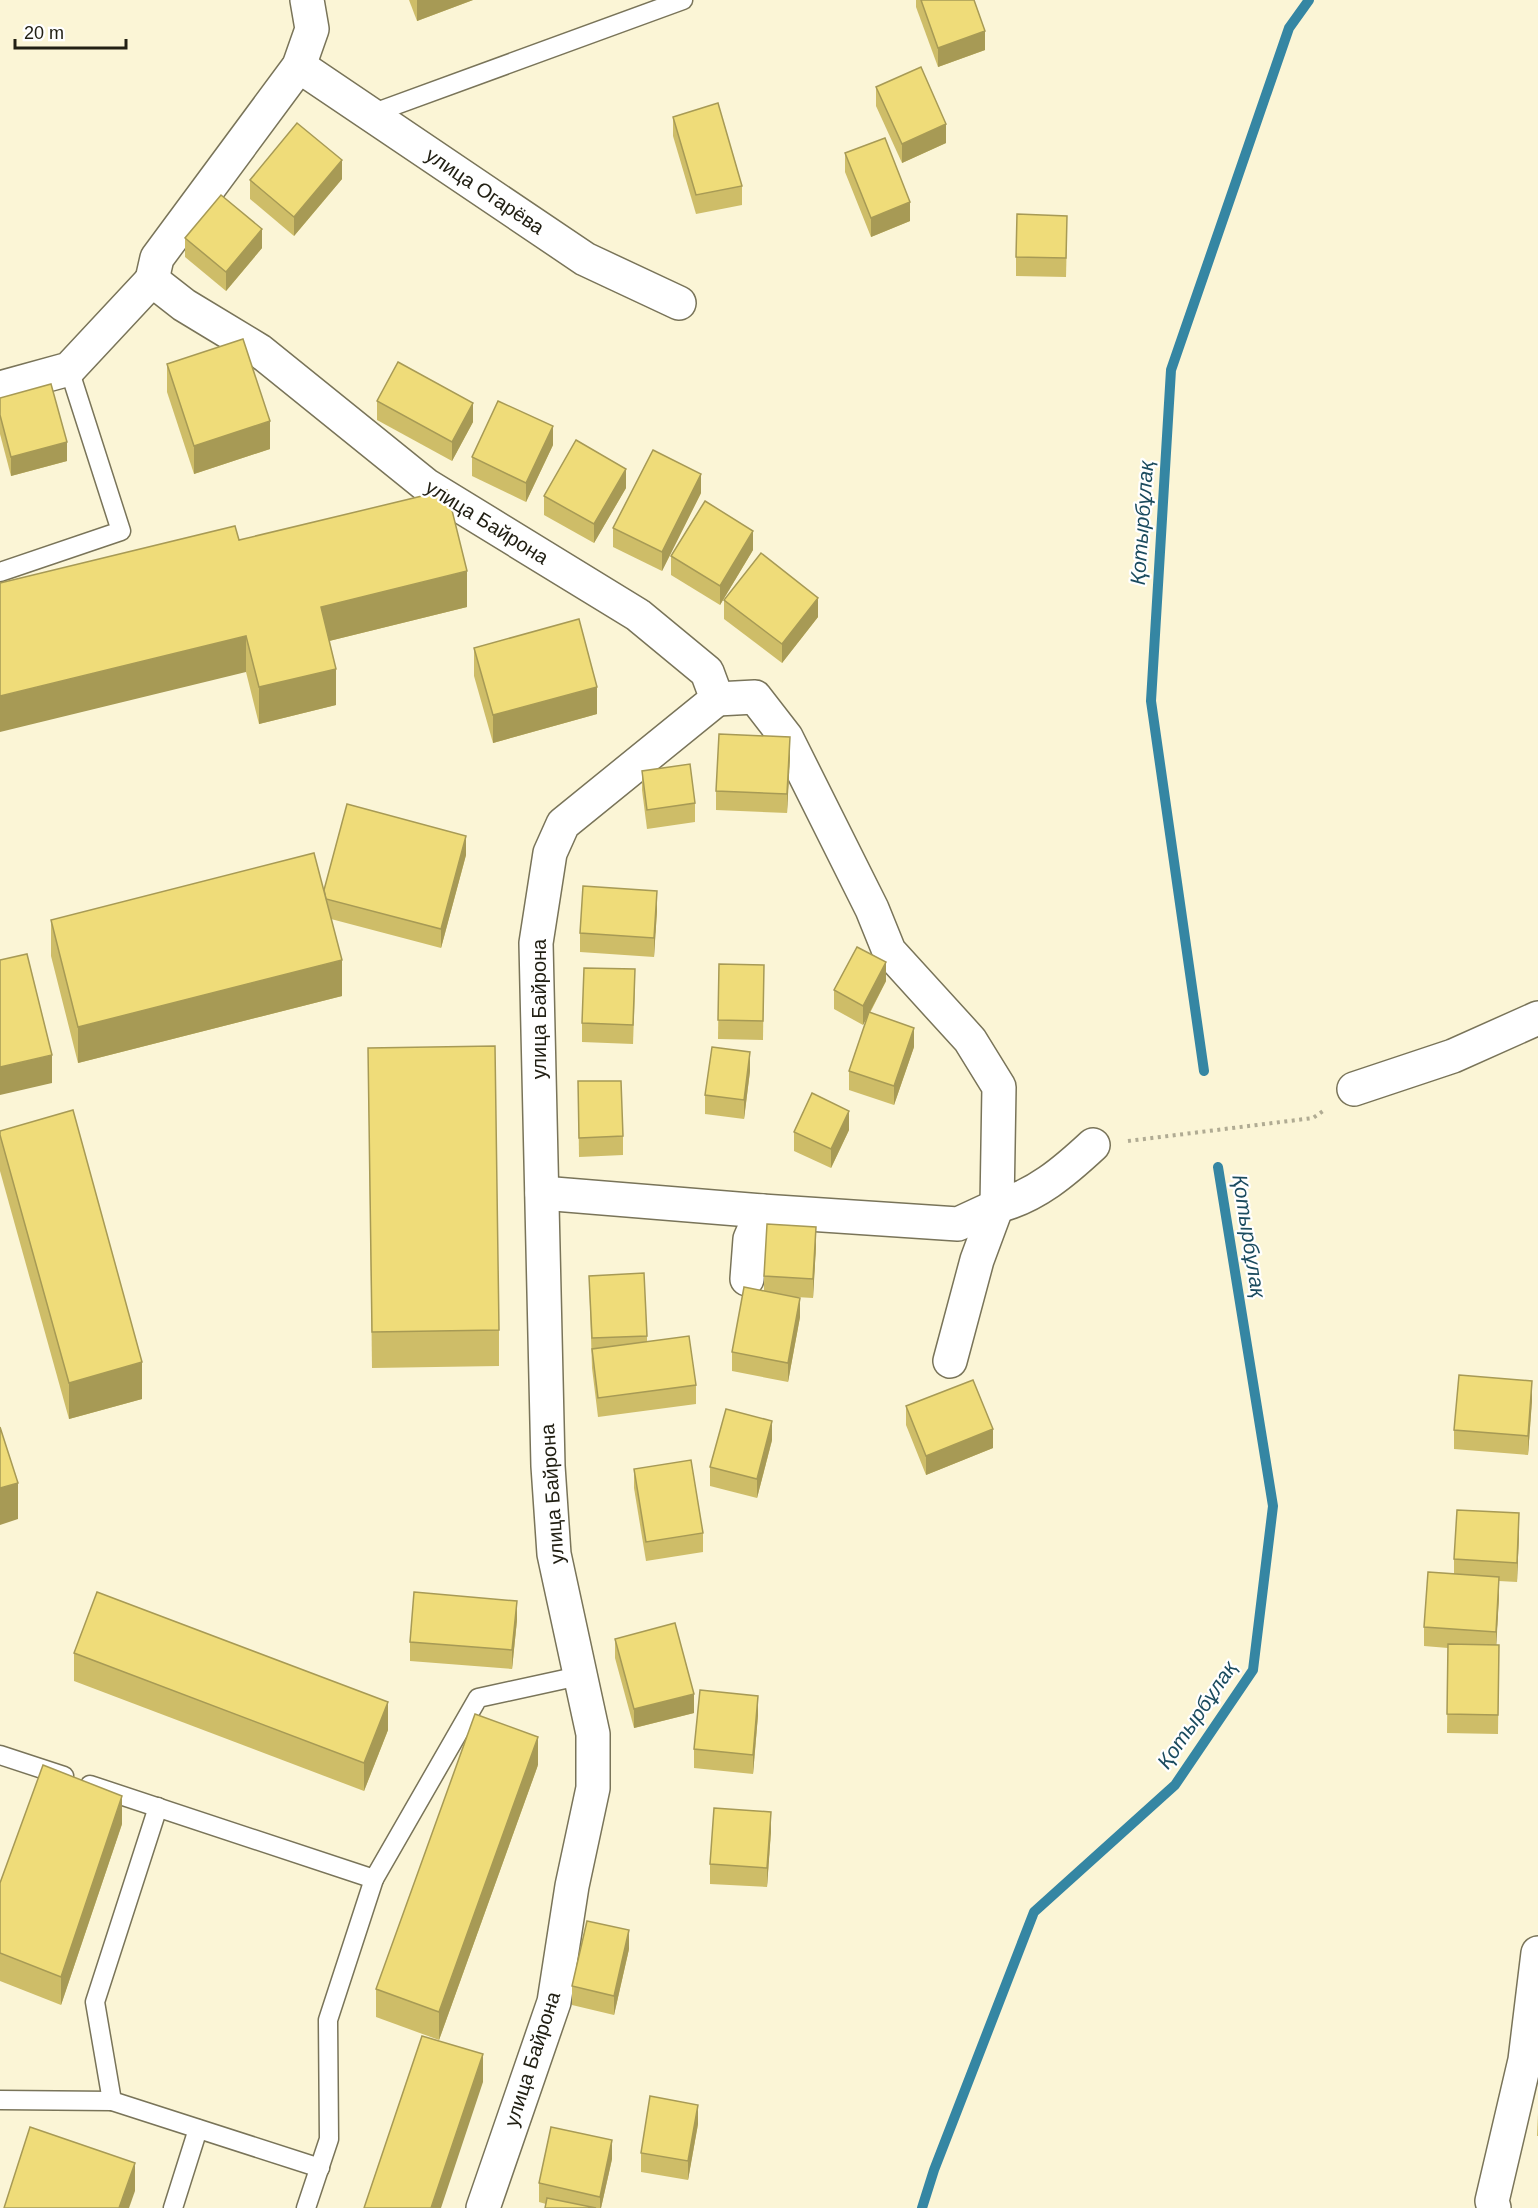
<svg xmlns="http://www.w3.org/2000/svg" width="1538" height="2208" font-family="Helvetica,sans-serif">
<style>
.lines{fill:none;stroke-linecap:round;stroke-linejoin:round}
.stream{stroke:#3586a3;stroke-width:10}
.service-casing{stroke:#797459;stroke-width:21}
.minor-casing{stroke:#797459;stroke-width:36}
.path{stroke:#b0ab93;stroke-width:4;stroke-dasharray:3 4.5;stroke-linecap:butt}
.service{stroke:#fff;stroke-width:18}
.minor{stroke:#fff;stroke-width:33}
.wall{fill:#cebd68}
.shaded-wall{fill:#a79a55}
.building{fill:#efdc79;stroke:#a79a55;stroke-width:1.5}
.labels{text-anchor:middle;stroke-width:4.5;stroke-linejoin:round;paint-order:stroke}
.street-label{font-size:20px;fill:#222014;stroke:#fff}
.water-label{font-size:21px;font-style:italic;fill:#1b4b5e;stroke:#fff}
</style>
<rect width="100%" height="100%" fill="#fbf5d6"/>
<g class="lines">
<!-- stream -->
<g class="stream">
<polyline points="1204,1071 1151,701 1171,370 1289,28 1309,0"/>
<polyline points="922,2208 934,2170 1034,1912 1175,1785 1253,1670 1273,1506 1218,1167"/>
</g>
<defs>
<g id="service">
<polyline points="371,114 683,0"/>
<polyline points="0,572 121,531 69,369"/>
<polyline points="0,1755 64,1776"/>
<polyline points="90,1785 374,1879 328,2020 329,2139 306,2208"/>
<polyline points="158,1807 95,2002 112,2101 320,2168"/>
<polyline points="374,1879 478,1698 579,1676"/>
<polyline points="0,2100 112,2101"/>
<polyline points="173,2208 198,2129"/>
</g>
<g id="minor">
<polyline points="299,66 585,259 679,303"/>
<polyline points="152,280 157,258 299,66 312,29 307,0"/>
<polyline points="0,388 69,369 152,280 184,305 260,351 426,485 638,615 707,672 717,699 563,824 550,853 536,943 548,1466 554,1554 593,1734 593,1788 572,1886 554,2002 483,2208"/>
<path d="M717 699 755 697 786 737 872 909 889 951 970 1040 999 1087 997 1206C1035 1197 1065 1171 1093 1145"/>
<polyline points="1354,1089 1453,1056 1538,1018"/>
<polyline points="542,1193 762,1211"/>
<polyline points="747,1279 750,1239 762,1211 958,1224 997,1206"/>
<polyline points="950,1361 977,1260 997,1206"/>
<polyline points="1494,2208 1492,2201 1525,2060 1538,1953"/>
</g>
</defs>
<!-- service casing -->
<use href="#service" class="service-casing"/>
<!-- minor casing -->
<use href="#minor" class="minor-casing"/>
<!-- path -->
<polyline class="path" points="1128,1141 1313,1118 1326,1109"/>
<!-- service -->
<use href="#service" class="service"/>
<!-- minor -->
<use href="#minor" class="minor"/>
</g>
<!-- wall -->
<g class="wall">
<polygon points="409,0 473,0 417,21"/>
<polygon points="916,0 974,0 985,50 938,67 916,7"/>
<polygon points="876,87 946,143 902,163 876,106"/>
<polygon points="673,117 742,186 742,205 696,214 673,136"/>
<polygon points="845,153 910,221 871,237 845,172"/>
<polygon points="342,179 294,236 250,199 250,180"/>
<polygon points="1067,235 1066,277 1016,276 1016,257"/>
<polygon points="185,238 262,248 226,291 185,257"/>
<polygon points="167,364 270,449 194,474 167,392"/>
<polygon points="0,398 67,461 11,476 0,434"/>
<polygon points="377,401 473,422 452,461 377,420"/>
<polygon points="553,445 526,502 472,476 472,457"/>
<polygon points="626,488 594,543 544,515 544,496"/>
<polygon points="701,493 662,571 613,547 613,528"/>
<polygon points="239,540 467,607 329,641 336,705 259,724 246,672"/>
<polygon points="753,550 720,605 671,575 671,556"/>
<polygon points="724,600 818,617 782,663 724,619"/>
<polygon points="474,648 597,714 493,743 474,676"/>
<polygon points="790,756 787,813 716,810 716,791"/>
<polygon points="642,771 695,803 695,822 647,829 642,790"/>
<polygon points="466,855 441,948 331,919 342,996 78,1063 51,956 51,920 324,890"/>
<polygon points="657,910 654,957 580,952 580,933"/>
<polygon points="719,964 764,965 763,1040 718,1039"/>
<polygon points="886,981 870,1013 914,1047 894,1105 849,1090 849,1071 868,1016 863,1025 834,1009 834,990"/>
<polygon points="635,988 633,1044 582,1042 582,1023"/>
<polygon points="368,1048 499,1330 499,1366 372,1368"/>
<polygon points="750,1071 744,1119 705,1114 705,1095"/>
<polygon points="578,1081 623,1136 623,1155 579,1157"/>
<polygon points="849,1130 831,1168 794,1151 794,1132"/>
<polygon points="0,1131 142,1399 69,1419 0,1171"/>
<polygon points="816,1246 813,1298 796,1297 800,1317 788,1382 732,1371 732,1352 764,1291 764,1276"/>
<polygon points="589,1276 647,1336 647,1341 696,1385 696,1404 598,1417 592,1368"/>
<polygon points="1532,1400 1528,1455 1454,1449 1454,1430"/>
<polygon points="906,1406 993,1448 926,1475 906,1425"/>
<polygon points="772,1440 757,1498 710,1486 710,1467"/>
<polygon points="634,1469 703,1533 703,1552 646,1561 634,1488"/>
<polygon points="1519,1532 1517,1582 1499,1581 1499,1596 1496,1645 1499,1645 1498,1734 1447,1733 1448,1648 1424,1646 1424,1627 1454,1574 1454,1559"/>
<polygon points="517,1620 512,1669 410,1661 410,1642"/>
<polygon points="615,1639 694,1713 634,1728 615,1658"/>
<polygon points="74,1653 388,1730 364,1791 74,1681"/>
<polygon points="758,1715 753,1774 694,1768 694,1749"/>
<polygon points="538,1765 439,2040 376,2017 376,1989"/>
<polygon points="122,1824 61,2005 0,1981 0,1883"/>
<polygon points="771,1831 767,1887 710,1884 710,1864"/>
<polygon points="629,1949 614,2015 572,2005 572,1986"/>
<polygon points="1538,2113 1538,2136 1537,2136"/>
<polygon points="698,2124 688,2180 641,2172 641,2153"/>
<polygon points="612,2159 601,2208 545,2208 546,2204 539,2202 539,2183"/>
</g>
<!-- shaded-wall -->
<g class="shaded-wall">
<polygon points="417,0 473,0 417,21"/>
<polygon points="985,31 985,50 938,67 938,48"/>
<polygon points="946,124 946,143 902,163 902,144"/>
<polygon points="342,160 342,179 294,236 294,217"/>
<polygon points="910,202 910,221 871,237 871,218"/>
<polygon points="262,229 262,248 226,291 226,272"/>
<polygon points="473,403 473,422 452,461 452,442"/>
<polygon points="270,421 270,449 194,474 194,446"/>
<polygon points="553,426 553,445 526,502 526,483"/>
<polygon points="67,442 67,461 11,476 11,457"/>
<polygon points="626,469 626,488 594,543 594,524"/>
<polygon points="701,474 701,493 662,571 662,552"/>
<polygon points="753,531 753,550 720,605 720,586"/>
<polygon points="467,571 467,607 321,643 321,607"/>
<polygon points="818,598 818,617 782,663 782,644"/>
<polygon points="246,636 246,672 0,732 0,696"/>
<polygon points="336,669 336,705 259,724 259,687"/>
<polygon points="597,687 597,714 493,743 493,715"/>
<polygon points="790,737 790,756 787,813 787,794"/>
<polygon points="466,836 466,855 441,948 441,929"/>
<polygon points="657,891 657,910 654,957 654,938"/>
<polygon points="342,960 342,996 78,1063 78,1027"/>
<polygon points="886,962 886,981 863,1025 863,1006"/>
<polygon points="914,1028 914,1047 894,1105 894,1086"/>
<polygon points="750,1052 750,1071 744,1119 744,1100"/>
<polygon points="52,1055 52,1083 0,1095 0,1067"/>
<polygon points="849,1111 849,1130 831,1168 831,1149"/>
<polygon points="816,1227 816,1246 813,1298 813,1279"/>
<polygon points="800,1298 800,1317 788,1382 788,1363"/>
<polygon points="142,1362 142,1399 69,1419 69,1383"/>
<polygon points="1532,1381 1532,1400 1528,1455 1528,1436"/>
<polygon points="772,1421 772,1440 757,1498 757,1479"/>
<polygon points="993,1429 993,1448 926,1475 926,1456"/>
<polygon points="18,1483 18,1519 0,1525 0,1488"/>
<polygon points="1519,1513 1519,1532 1517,1582 1517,1563"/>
<polygon points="1499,1577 1499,1596 1496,1651 1496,1632"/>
<polygon points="517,1601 517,1620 512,1669 512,1650"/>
<polygon points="694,1694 694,1713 634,1728 634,1709"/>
<polygon points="758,1696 758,1715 753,1774 753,1755"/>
<polygon points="388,1702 388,1730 364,1791 364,1763"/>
<polygon points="538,1737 538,1765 439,2040 439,2012"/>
<polygon points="122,1796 122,1824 61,2005 61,1977"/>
<polygon points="771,1812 771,1831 767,1887 767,1868"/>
<polygon points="629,1930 629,1949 614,2015 614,1996"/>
<polygon points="483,2054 483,2082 441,2208 431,2208"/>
<polygon points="698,2105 698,2124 688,2180 688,2161"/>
<polygon points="612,2140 612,2159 601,2208 600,2208 600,2197"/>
<polygon points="135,2163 135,2191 129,2208 119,2208"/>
</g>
<!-- building -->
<g class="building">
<polygon points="921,0 974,0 985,31 938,48"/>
<polygon points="921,67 946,124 902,144 876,87"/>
<polygon points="718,103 742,186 696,195 673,117"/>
<polygon points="297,123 342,160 294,217 250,180"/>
<polygon points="885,138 910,202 871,218 845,153"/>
<polygon points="221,195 262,229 226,272 185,238"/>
<polygon points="1017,214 1067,216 1066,258 1016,257"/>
<polygon points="243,339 270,421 194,446 167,364"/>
<polygon points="398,362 473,403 452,442 377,401"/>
<polygon points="51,384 67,442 11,457 0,415 0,398"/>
<polygon points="498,401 553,426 526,483 472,457"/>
<polygon points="576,440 626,469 594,524 544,496"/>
<polygon points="653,450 701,474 662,552 613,528"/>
<polygon points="447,490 467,571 321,607 336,669 259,687 246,636 0,696 0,583 235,526 239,540"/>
<polygon points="705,501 753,531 720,586 671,556"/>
<polygon points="761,553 818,598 782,644 724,600"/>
<polygon points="579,619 597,687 493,715 474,648"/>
<polygon points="719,734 790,737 787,794 716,791"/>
<polygon points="690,764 695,803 647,810 642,771"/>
<polygon points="347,804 466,836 441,929 326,899 324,890"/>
<polygon points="314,853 342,960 78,1027 51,920"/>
<polygon points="583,886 657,891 654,938 580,933"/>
<polygon points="857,947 886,962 863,1006 834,990"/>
<polygon points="27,954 52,1055 0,1067 0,960"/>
<polygon points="719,964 764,965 763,1021 718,1020"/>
<polygon points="584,968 635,969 633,1025 582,1023"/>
<polygon points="869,1012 914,1028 894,1086 849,1071"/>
<polygon points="495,1046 499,1330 372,1332 368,1048"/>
<polygon points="712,1047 750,1052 744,1100 705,1095"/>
<polygon points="578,1081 621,1081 623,1136 579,1138"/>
<polygon points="812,1093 849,1111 831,1149 794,1132"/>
<polygon points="73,1110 142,1362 69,1383 0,1135 0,1131"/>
<polygon points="767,1224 816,1227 813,1279 764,1276"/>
<polygon points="644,1273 647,1336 592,1338 589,1276"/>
<polygon points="744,1287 800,1298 788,1363 732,1352"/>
<polygon points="689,1336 696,1385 598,1398 592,1349"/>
<polygon points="1459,1375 1532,1381 1528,1436 1454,1430"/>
<polygon points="973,1380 993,1429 926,1456 906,1406"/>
<polygon points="726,1409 772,1421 757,1479 710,1467"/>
<polygon points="0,1427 18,1483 0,1488"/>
<polygon points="691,1460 703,1533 646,1542 634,1469"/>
<polygon points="1457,1510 1519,1513 1517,1563 1454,1559"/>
<polygon points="1428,1572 1499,1577 1496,1632 1424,1627"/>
<polygon points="97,1592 388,1702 364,1763 74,1653"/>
<polygon points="414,1592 517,1601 512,1650 410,1642"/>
<polygon points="675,1623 694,1694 634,1709 615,1639"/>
<polygon points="1448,1644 1499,1645 1498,1715 1447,1714"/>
<polygon points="700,1690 758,1696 753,1755 694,1749"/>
<polygon points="475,1714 538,1737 439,2012 376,1989"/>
<polygon points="43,1765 122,1796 61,1977 0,1953 0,1883"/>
<polygon points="714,1808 771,1812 767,1868 710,1864"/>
<polygon points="587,1921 629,1930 614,1996 572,1986"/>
<polygon points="422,2036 483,2054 431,2208 364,2208"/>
<polygon points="650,2096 698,2105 688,2161 641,2153"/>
<polygon points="30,2127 135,2163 119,2208 4,2208"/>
<polygon points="551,2127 612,2140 600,2197 539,2183"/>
<polygon points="547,2198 596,2208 545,2208"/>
</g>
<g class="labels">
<!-- street labels -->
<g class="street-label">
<text transform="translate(485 191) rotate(34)" y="7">улица Огарёва</text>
<text transform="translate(487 522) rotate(32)" y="7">улица Байрона</text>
<text transform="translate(539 1009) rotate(-90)" y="7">улица Байрона</text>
<text transform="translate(552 1494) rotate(-94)" y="7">улица Байрона</text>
<text transform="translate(532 2059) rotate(-72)" y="7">улица Байрона</text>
</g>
<!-- water labels -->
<g class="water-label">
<text transform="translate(1142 523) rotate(-86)" y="7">Қотырбұлақ</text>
<text transform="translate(1249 1236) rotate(81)" y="7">Қотырбұлақ</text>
<text transform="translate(1197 1715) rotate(-56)" y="7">Қотырбұлақ</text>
</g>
</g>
<!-- scale -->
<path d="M15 39v9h111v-9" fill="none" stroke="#222014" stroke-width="3"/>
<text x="24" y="39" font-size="18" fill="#222014" stroke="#ffffff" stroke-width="4.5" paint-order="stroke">20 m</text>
</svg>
